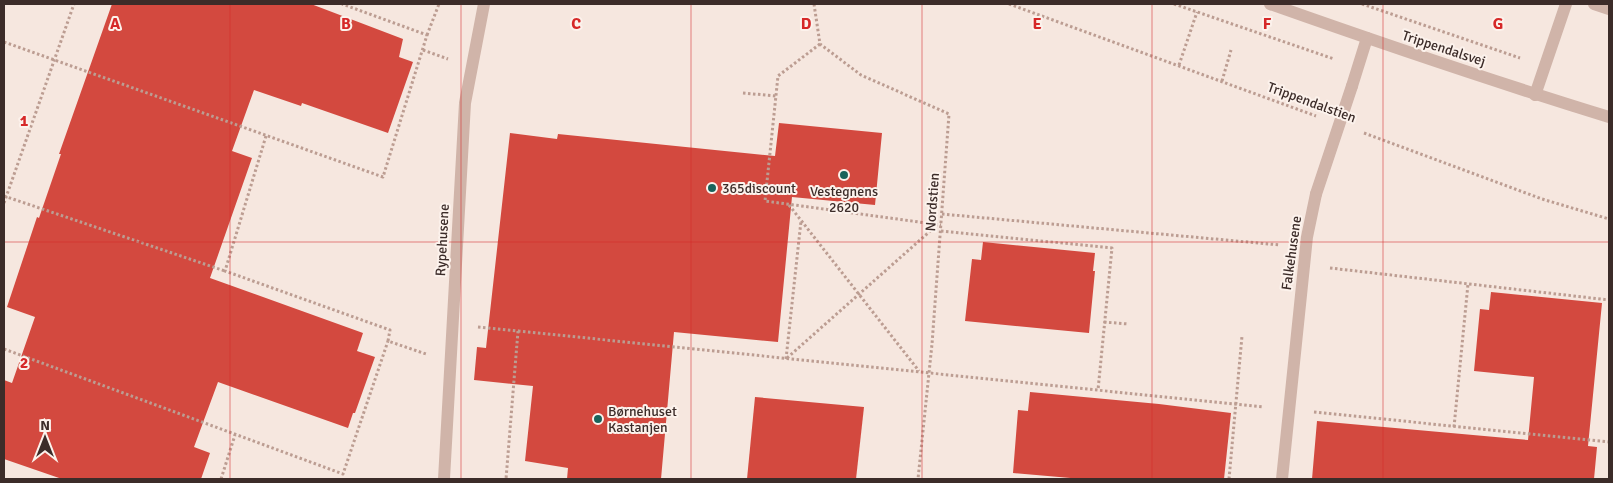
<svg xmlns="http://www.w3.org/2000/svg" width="1613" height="483" font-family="Signika,sans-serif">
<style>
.building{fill:#d3493f}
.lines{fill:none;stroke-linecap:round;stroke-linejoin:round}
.path{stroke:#bc9d92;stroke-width:3;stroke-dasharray:2.5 2.5;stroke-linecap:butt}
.minor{stroke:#d0b4a9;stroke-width:12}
.minor-bridge{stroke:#d0b4a9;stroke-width:12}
.grid{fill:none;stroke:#d62828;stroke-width:1;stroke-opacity:0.55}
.poi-dot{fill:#19635b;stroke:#fcf2ec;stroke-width:2}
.labels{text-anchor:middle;stroke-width:4;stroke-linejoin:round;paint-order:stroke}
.street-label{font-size:14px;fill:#3c2c29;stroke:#fcf2ec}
.poi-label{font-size:14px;fill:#3c2c29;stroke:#fcf2ec;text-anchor:start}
.grid-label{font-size:16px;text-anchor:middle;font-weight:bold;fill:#d62828;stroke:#fcf2ec;stroke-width:4;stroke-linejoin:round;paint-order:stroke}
</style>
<rect width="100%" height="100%" fill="#f6e7df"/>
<!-- building -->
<g class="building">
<polygon points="112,4 311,4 403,39 399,57 413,62 388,133 302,103 301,106 254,90 232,151 252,158 210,278 363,333 357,351 375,357 355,413 353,413 348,428 218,382 194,447 210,453 201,479 62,479 4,459 4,380 12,383 35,317 7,307 37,217 39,218 61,154 59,154"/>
<polygon points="779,123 882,133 875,205 792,197 778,342 674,332 661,479 567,479 568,468 525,461 533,386 474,380 477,347 486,348 510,133 557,139 558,134 775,156"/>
<polygon points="983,242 1095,253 1093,271 1095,271 1089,333 965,321 972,259 981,260"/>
<polygon points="1491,292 1602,303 1588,446 1597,447 1594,479 1312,479 1317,421 1528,440 1534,377 1474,371 1480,309 1489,310"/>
<polygon points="1030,392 1159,404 1231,413 1224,479 1082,479 1013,473 1018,410 1028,411"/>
<polygon points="755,397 864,407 856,479 747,479"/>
</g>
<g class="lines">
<!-- path -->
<g class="path">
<polyline points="814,4 820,44 861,75 949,114 932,344 918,479"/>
<polyline points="1009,4 1316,116"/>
<polyline points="1174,4 1334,59"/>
<polyline points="1362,4 1520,58"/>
<polyline points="427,35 439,4"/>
<polyline points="4,42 383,177 427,35 342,4"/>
<polyline points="820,44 778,76 765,201 941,225"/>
<polyline points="423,50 448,59"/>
<polyline points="1179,65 1197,12"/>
<polyline points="1222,81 1231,50"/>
<polyline points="743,93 776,96"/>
<polyline points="1364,133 1542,199 1609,219"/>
<polyline points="266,136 225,271 390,330 388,341 426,354"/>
<polyline points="4,196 225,271"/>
<polyline points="4,203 74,4"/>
<polyline points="789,205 919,371"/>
<polyline points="942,214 1280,245"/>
<polyline points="941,231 1112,248 1098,390"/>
<polyline points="1330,268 1609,300"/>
<polyline points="1104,322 1128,324"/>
<polyline points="478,327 518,331 506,479"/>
<polyline points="518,331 1263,407"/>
<polyline points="4,349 343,474 388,341"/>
<polyline points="787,358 937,225"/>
<polyline points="786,359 801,221"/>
<polyline points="1314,412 1609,442"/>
<polyline points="1454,427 1468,284"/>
<polyline points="221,479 235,435"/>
<polyline points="1229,479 1242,336"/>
</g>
<!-- minor -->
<g class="minor">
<path d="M1270 4C1383 44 1495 82 1609 117"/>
<polyline points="1594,4 1609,9"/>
<polyline points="1352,86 1367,38"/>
<polyline points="1535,95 1566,4"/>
<polyline points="444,479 465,103 484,4"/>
<polyline points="1282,479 1307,237 1316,194"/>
</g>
<!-- minor-bridge -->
<polyline class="minor-bridge" points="1316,194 1352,86"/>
</g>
<!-- grid -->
<path class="grid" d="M230 4V479M461 4V479M691 4V479M922 4V479M1152 4V479M1383 4V479M4 242H1609"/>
<!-- markers -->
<g class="poi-dot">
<circle cx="844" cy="175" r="5"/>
<circle cx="712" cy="188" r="5"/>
<circle cx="598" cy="419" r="5"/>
</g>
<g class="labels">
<!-- street labels -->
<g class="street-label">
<text transform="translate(1444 48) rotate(18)" y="5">Trippendalsvej</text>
<text transform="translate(1312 102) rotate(20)" y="5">Trippendalstien</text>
<text transform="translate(932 202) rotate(-86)" y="5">Nordstien</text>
<text transform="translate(442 240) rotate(-87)" y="5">Rypehusene</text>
<text transform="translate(1291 253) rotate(-82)" y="5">Falkehusene</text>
</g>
<!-- poi labels -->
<g class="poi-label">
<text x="722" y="193">365discount</text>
<text x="844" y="196" text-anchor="middle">Vestegnens<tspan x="844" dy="16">2620</tspan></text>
<text x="608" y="416">Børnehuset<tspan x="608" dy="16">Kastanjen</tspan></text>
</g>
</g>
<g class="grid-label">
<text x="115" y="29">A</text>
<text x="346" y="29">B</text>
<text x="576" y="29">C</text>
<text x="806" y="29">D</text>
<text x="1037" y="29">E</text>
<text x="1267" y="29">F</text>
<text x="1498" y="29">G</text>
<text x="24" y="126">1</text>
<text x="24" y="368">2</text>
</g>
<!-- border -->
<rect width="1613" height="483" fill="none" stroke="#3c2c29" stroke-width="10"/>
<!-- north arrow -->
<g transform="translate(45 438)" stroke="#fcf2ec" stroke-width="4" paint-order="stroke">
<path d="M0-4L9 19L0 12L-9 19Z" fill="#3c2c29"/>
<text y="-8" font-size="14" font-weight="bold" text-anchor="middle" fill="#3c2c29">N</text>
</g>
</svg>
